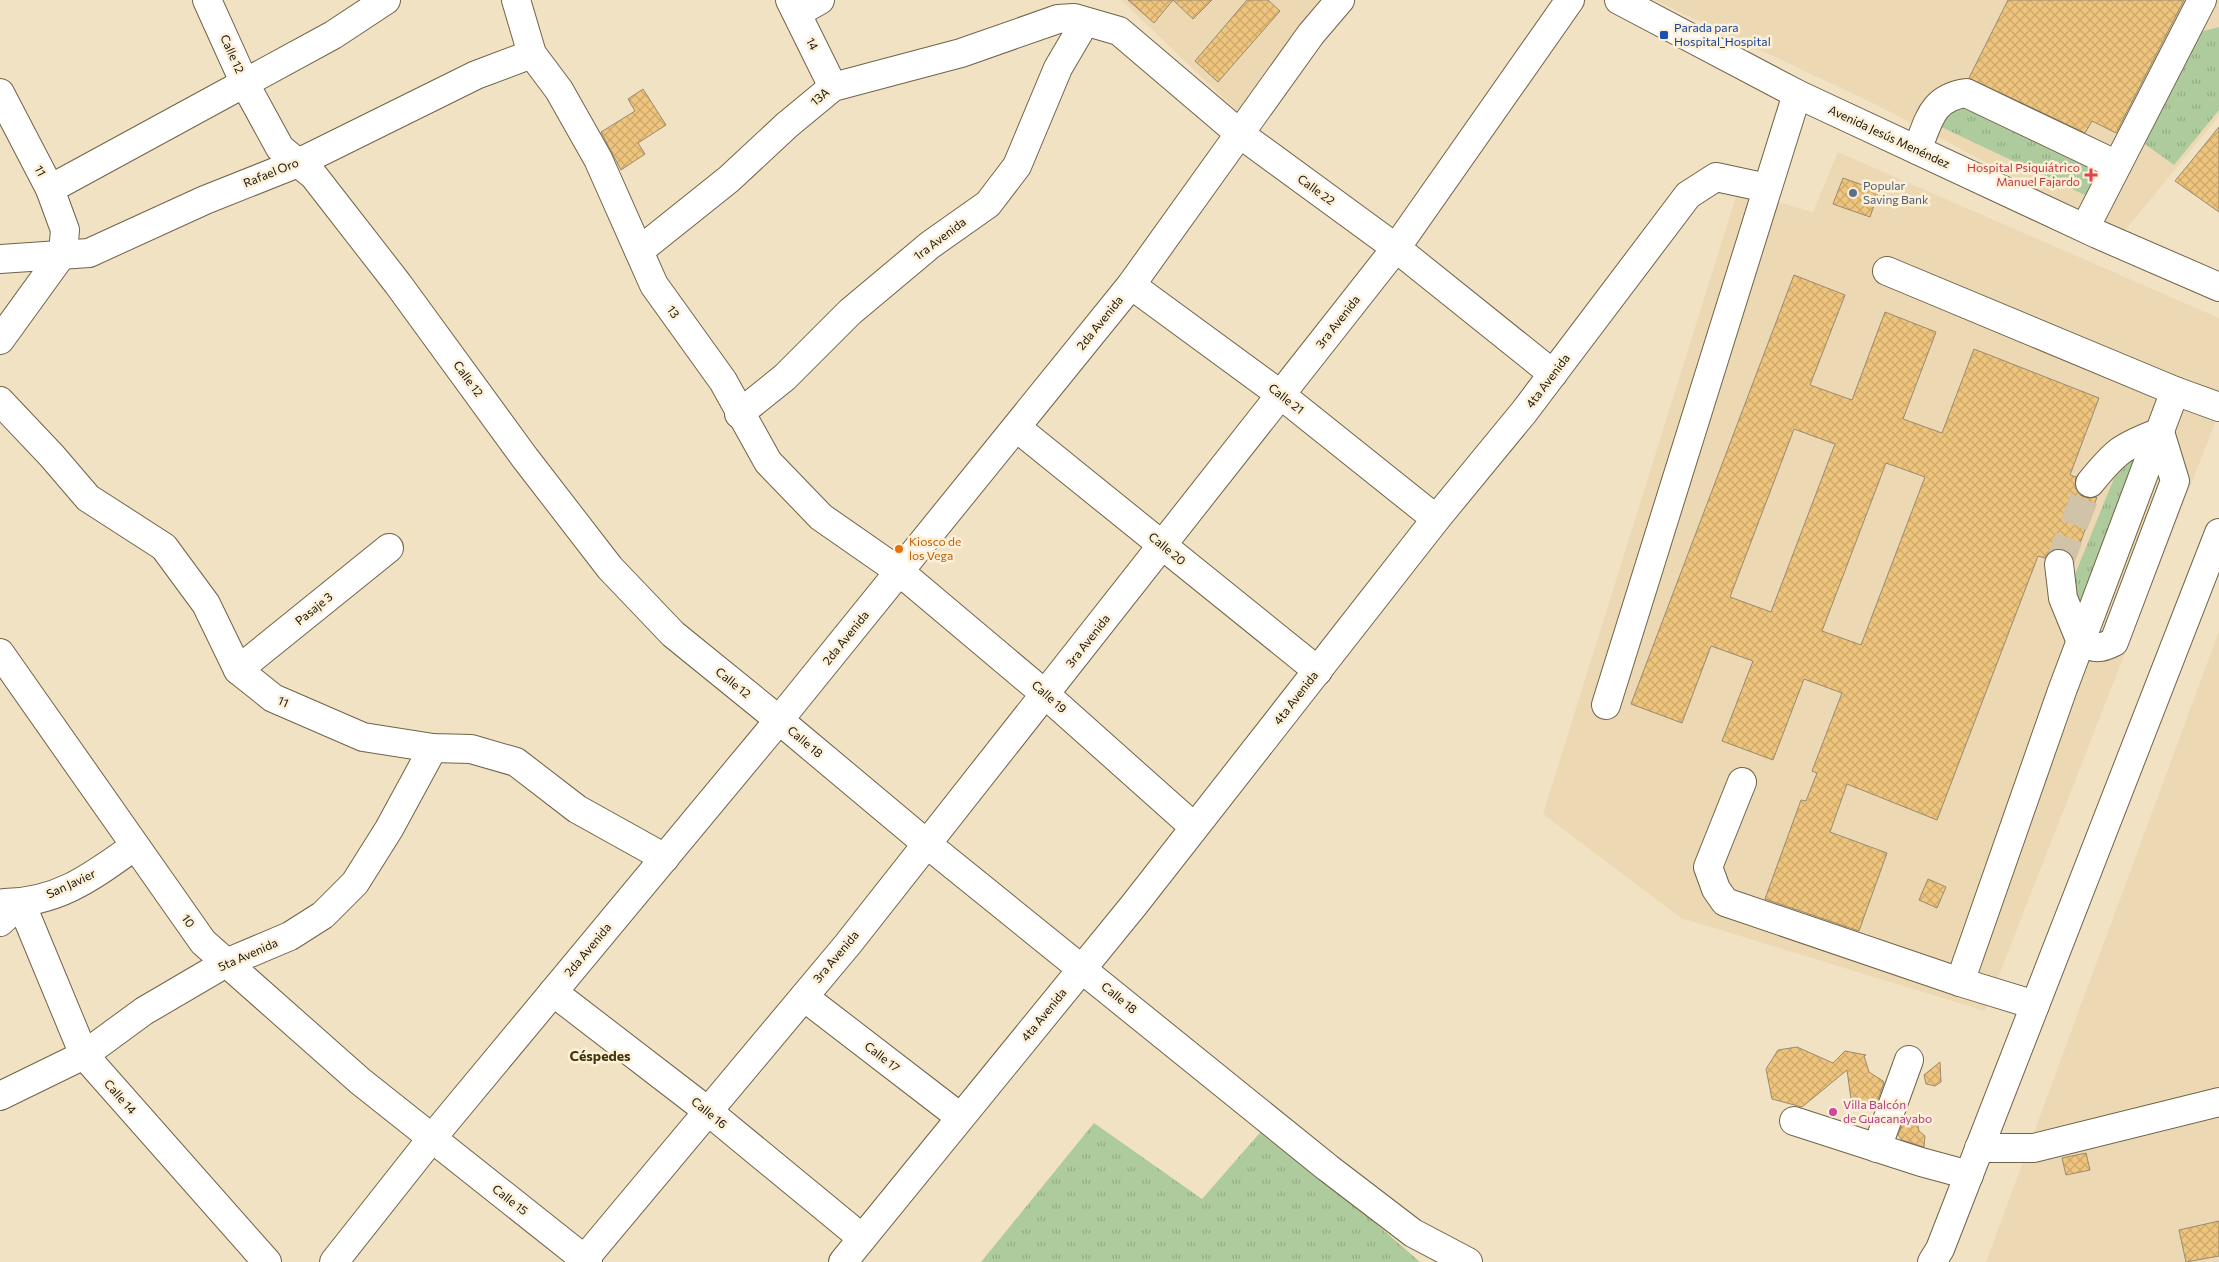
<svg xmlns="http://www.w3.org/2000/svg" width="2219" height="1262" font-family="Commissioner,sans-serif">
<style>
.built{fill:#ecd9b4}
.grass{fill:url(#grass-tufts)}
.building{fill:url(#building-cross-hatch);stroke:#9b8a6f;fill-rule:evenodd}
.lines{fill:none;stroke-linecap:round;stroke-linejoin:round}
.minor-tunnel{stroke:#d1c3a8;stroke-width:28;stroke-dasharray:28 14;stroke-linecap:butt}
.minor-casing{stroke:#706348;stroke-width:30}
.major-casing{stroke:#706348;stroke-width:30}
.minor{stroke:#fff;stroke-width:28}
.major{stroke:#fff;stroke-width:28}
.transit-dot{fill:#1a4fb4;stroke:#fcf0d8;stroke-width:2}
.health-dot{fill:#e0444e;stroke:#fcf0d8;stroke-width:2}
.service-dot{fill:#5c6f8a;stroke:#fcf0d8;stroke-width:2}
.food-dot{fill:#e8710a;stroke:#fcf0d8;stroke-width:2}
.hotel-dot{fill:#d1479c;stroke:#fcf0d8;stroke-width:2}
.labels{text-anchor:middle;stroke-width:5;stroke-linejoin:round;paint-order:stroke}
.transit-label{font-size:12px;fill:#164399;stroke:#fcf0d8;text-anchor:start}
.street-label{font-size:12px;fill:#191409;stroke:#fcf0d8}
.health-label{font-size:12px;fill:#be3a42;stroke:#fcf0d8;text-anchor:end}
.service-label{font-size:12px;fill:#4e5e75;stroke:#fcf0d8;text-anchor:start}
.food-label{font-size:12px;fill:#c56008;stroke:#fcf0d8;text-anchor:start}
.hotel-label{font-size:12px;fill:#b23c85;stroke:#fcf0d8;text-anchor:start}
.neighbourhood-label{font-size:14px;font-weight:bold;fill:#42350b;stroke:#fcf0d8}
</style>
<defs>
<pattern id="grass-tufts" width="24" height="20" patternUnits="userSpaceOnUse" patternTransform="scale(1.25)"><rect width="24" height="20" fill="#aecb9d"/><path d="M3 7l-1-3M5 7V3M7 7l1-3M15 17l-1-3M17 17v-4M19 17l1-3" fill="none" stroke="#95ad86"/></pattern>
<pattern id="building-cross-hatch" width="8" height="8" patternUnits="userSpaceOnUse" patternTransform="scale(1.25)"><rect width="8" height="8" fill="#efc47d"/><path d="M0 0l8 8M0 8l8-8" fill="none" stroke="#cca86b"/></pattern>
</defs>
<rect width="100%" height="100%" fill="#f2e2c4"/>
<!-- built -->
<g class="built">
<polygon points="1121,0 1326,0 1238,112"/>
<polygon points="1654,0 2219,0 2219,116 2122,234 1879,106"/>
<polygon points="1838,152 2219,318 2219,413 1985,1011 1681,918 1543,814 1738,190 1813,212"/>
<polygon points="2219,631 2219,1262 1986,1262"/>
</g>
<!-- grass -->
<g class="grass">
<polygon points="2219,27 2219,110 2174,165 2142,142 2192,34"/>
<polygon points="1957,99 2093,168 2094,177 2087,196 1935,124"/>
<polygon points="2133,455 2137,460 2084,603 2077,603 2069,589 2121,461"/>
<polygon points="1094,1123 1202,1199 1265,1127 1420,1262 981,1262"/>
</g>
<!-- building -->
<g class="building">
<polygon points="1128,0 1212,0 1193,19 1173,0 1154,23"/>
<polygon points="1247,0 1268,0 1280,11 1218,82 1195,61"/>
<polygon points="2008,0 2184,0 2116,133 2092,121 2085,133 1969,78"/>
<polygon points="643,89 666,125 638,143 645,154 621,170 601,132 635,111 628,99"/>
<polygon points="2219,127 2219,212 2175,181"/>
<polygon points="1843,178 1879,191 1870,217 1833,204"/>
<path d="M1794 275 1845 295 1810 385 1852 400 1885 312 1936 332 1903 419 1942 433 1974 349 2099 398 2070 475 2076 477 2075 488 2080 495 2088 498 2097 497 2074 560 2066 550 2058 548 2049 552 2045 558 2038 556 1937 820 1847 784 1830 832 1887 853 1859 931 1765 899 1801 800 1806 801 1817 773 1812 771 1842 693 1804 679 1773 760 1722 741 1753 661 1711 646 1682 723 1631 704ZM1794 429 1835 444 1771 612 1730 597ZM1886 463 1925 477 1861 645 1822 631Z"/>
<polygon points="1928,879 1946,887 1937,908 1919,900"/>
<polygon points="1797,1047 1833,1063 1845,1051 1866,1055 1864,1056 1869,1072 1883,1081 1884,1083 1874,1110 1859,1110 1851,1099 1847,1070 1802,1107 1772,1099 1766,1069 1778,1050"/>
<polygon points="1940,1062 1941,1082 1935,1086 1926,1084 1924,1075"/>
<polygon points="1905,1117 1917,1121 1919,1131 1925,1136 1924,1147 1902,1140 1898,1135"/>
<polygon points="2086,1153 2090,1170 2066,1175 2062,1158"/>
<polygon points="2219,1221 2219,1256 2186,1262 2179,1230"/>
</g>
<g class="lines">
<!-- minor-tunnel -->
<polyline class="minor-tunnel" points="2059,564 2090,483"/>
<defs>
<g id="minor">
<polyline points="207,0 245,84 280,148 314,176 398,284 525,458 610,568 673,634 779,720 927,844 1328,1168 1413,1233 1468,1262"/>
<polyline points="516,0 532,54 559,90 598,159 654,285 723,381 768,462 821,517 900,572 1046,695 1194,827"/>
<polyline points="790,0 833,87"/>
<polyline points="797,13 820,0"/>
<polyline points="0,93 50,189 65,230 63,253 0,340"/>
<path d="M1917 150C1929 121 1931 98 1966 93L2117 165"/>
<polyline points="50,189 333,35 386,0"/>
<polyline points="2085,228 2202,0"/>
<polyline points="639,251 729,179 787,125 833,87 961,53 1058,19 1074,18 1119,31 1240,134 1396,248 1553,374"/>
<polyline points="0,259 89,253 205,200 298,163 476,75 532,54"/>
<polyline points="1887,271 2175,391 2219,407"/>
<polyline points="1131,285 1281,395 1436,519"/>
<polyline points="0,401 52,456 88,498 164,547 206,604 238,670 273,698 363,737 433,748 471,749 516,762 577,809 665,858"/>
<polyline points="739,414 785,377 850,312 930,245 988,204 1017,166 1058,68 1085,22"/>
<polyline points="1017,428 1318,671"/>
<path d="M2059 564 2063 598 2081 642C2094 649 2101 649 2114 642L2175 481 2160 432C2121 447 2116 451 2090 483"/>
<polyline points="0,653 203,942 360,1081 588,1262"/>
<polyline points="238,670 389,548"/>
<polyline points="1606,705 1797,94"/>
<polyline points="1742,782 1708,867 1716,889 1725,902 1960,982 2035,1005"/>
<path d="M4 903C58 903 93 876 135 846"/>
<polyline points="0,922 21,903 84,1055 267,1262"/>
<polyline points="1960,982 2062,691 2175,391"/>
<polyline points="553,992 709,1112 862,1238"/>
<polyline points="804,997 960,1117"/>
<polyline points="0,1096 84,1055 144,1011 226,963 290,936 323,915 355,883 389,829 433,748"/>
<polyline points="1794,1121 1921,1162 1969,1175"/>
<polyline points="1877,1148 1909,1060"/>
<polyline points="1979,1148 2034,1148 2219,1102"/>
<polyline points="334,1262 432,1138 779,720 1131,285 1311,34 1340,0"/>
<polyline points="582,1262 848,944 1396,248 1570,0"/>
<polyline points="843,1262 1134,905 1436,519 1524,412 1688,195 1716,177 1767,188"/>
</g>
<g id="major">
<polyline points="1619,0 1797,94 2097,234 2219,287"/>
<polyline points="1932,1262 1940,1249 2219,533"/>
</g>
</defs>
<!-- minor casing -->
<use href="#minor" class="minor-casing"/>
<!-- major casing -->
<use href="#major" class="major-casing"/>
<!-- minor -->
<use href="#minor" class="minor"/>
<!-- major -->
<use href="#major" class="major"/>
</g>
<!-- markers -->
<rect class="transit-dot" x="1659" y="30" width="10" height="10" rx="2.5"/>
<path class="health-dot" d="M2088.5 167.5h5v5h5v5h-5v5h-5v-5h-5v-5h5z"/>
<circle class="service-dot" cx="1853" cy="193" r="5"/>
<circle class="food-dot" cx="899" cy="549" r="5"/>
<circle class="hotel-dot" cx="1833" cy="1112" r="5"/>
<g class="labels">
<!-- transit labels -->
<g class="transit-label">
<text x="1674" y="32">Parada para<tspan x="1674" dy="14">Hospital_Hospital</tspan></text>
</g>
<!-- street labels -->
<g class="street-label">
<text transform="translate(812 44) rotate(64)" y="4">14</text>
<text transform="translate(232 54) rotate(66)" y="4">Calle 12</text>
<text transform="translate(820 97) rotate(-40)" y="4">13A</text>
<text transform="translate(1889 137) rotate(25)" y="4">Avenida Jesús Menéndez</text>
<text transform="translate(40 171) rotate(63)" y="4">11</text>
<text transform="translate(271 173) rotate(-22)" y="4">Rafael Oro</text>
<text transform="translate(1316 190) rotate(36)" y="4">Calle 22</text>
<text transform="translate(940 239) rotate(-37)" y="4">1ra Avenida</text>
<text transform="translate(673 312) rotate(54)" y="4">13</text>
<text transform="translate(1338 322) rotate(-52)" y="4">3ra Avenida</text>
<text transform="translate(1100 323) rotate(-51)" y="4">2da Avenida</text>
<text transform="translate(468 379) rotate(54)" y="4">Calle 12</text>
<text transform="translate(1548 381) rotate(-53)" y="4">4ta Avenida</text>
<text transform="translate(1286 399) rotate(38)" y="4">Calle 21</text>
<text transform="translate(1167 549) rotate(39)" y="4">Calle 20</text>
<text transform="translate(314 609) rotate(-39)" y="4">Pasaje 3</text>
<text transform="translate(846 638) rotate(-51)" y="4">2da Avenida</text>
<text transform="translate(1088 641) rotate(-52)" y="4">3ra Avenida</text>
<text transform="translate(733 683) rotate(39)" y="4">Calle 12</text>
<text transform="translate(1049 697) rotate(41)" y="4">Calle 19</text>
<text transform="translate(1296 698) rotate(-52)" y="4">4ta Avenida</text>
<text transform="translate(283 702) rotate(24)" y="4">11</text>
<text transform="translate(805 742) rotate(40)" y="4">Calle 18</text>
<text transform="translate(71 884) rotate(-25)" y="4">San Javier</text>
<text transform="translate(188 921) rotate(55)" y="4">10</text>
<text transform="translate(588 950) rotate(-50)" y="4">2da Avenida</text>
<text transform="translate(248 955) rotate(-24)" y="4">5ta Avenida</text>
<text transform="translate(836 957) rotate(-50)" y="4">3ra Avenida</text>
<text transform="translate(1119 998) rotate(39)" y="4">Calle 18</text>
<text transform="translate(1044 1015) rotate(-51)" y="4">4ta Avenida</text>
<text transform="translate(882 1057) rotate(38)" y="4">Calle 17</text>
<text transform="translate(120 1097) rotate(49)" y="4">Calle 14</text>
<text transform="translate(709 1113) rotate(39)" y="4">Calle 16</text>
<text transform="translate(510 1200) rotate(38)" y="4">Calle 15</text>
</g>
<!-- health labels -->
<g class="health-label">
<text x="2080" y="172">Hospital Psiquiátrico<tspan x="2080" dy="14">Manuel Fajardo</tspan></text>
</g>
<!-- service labels -->
<g class="service-label">
<text x="1863" y="190">Popular<tspan x="1863" dy="14">Saving Bank</tspan></text>
</g>
<!-- food labels -->
<g class="food-label">
<text x="909" y="546">Kiosco de<tspan x="909" dy="14">los Vega</tspan></text>
</g>
<!-- hotel labels -->
<g class="hotel-label">
<text x="1843" y="1109">Villa Balcón<tspan x="1843" dy="14">de Guacanayabo</tspan></text>
</g>
<!-- neighbourhood labels -->
<g class="neighbourhood-label">
<text x="600" y="1061">Céspedes</text>
</g>
</g>
</svg>
